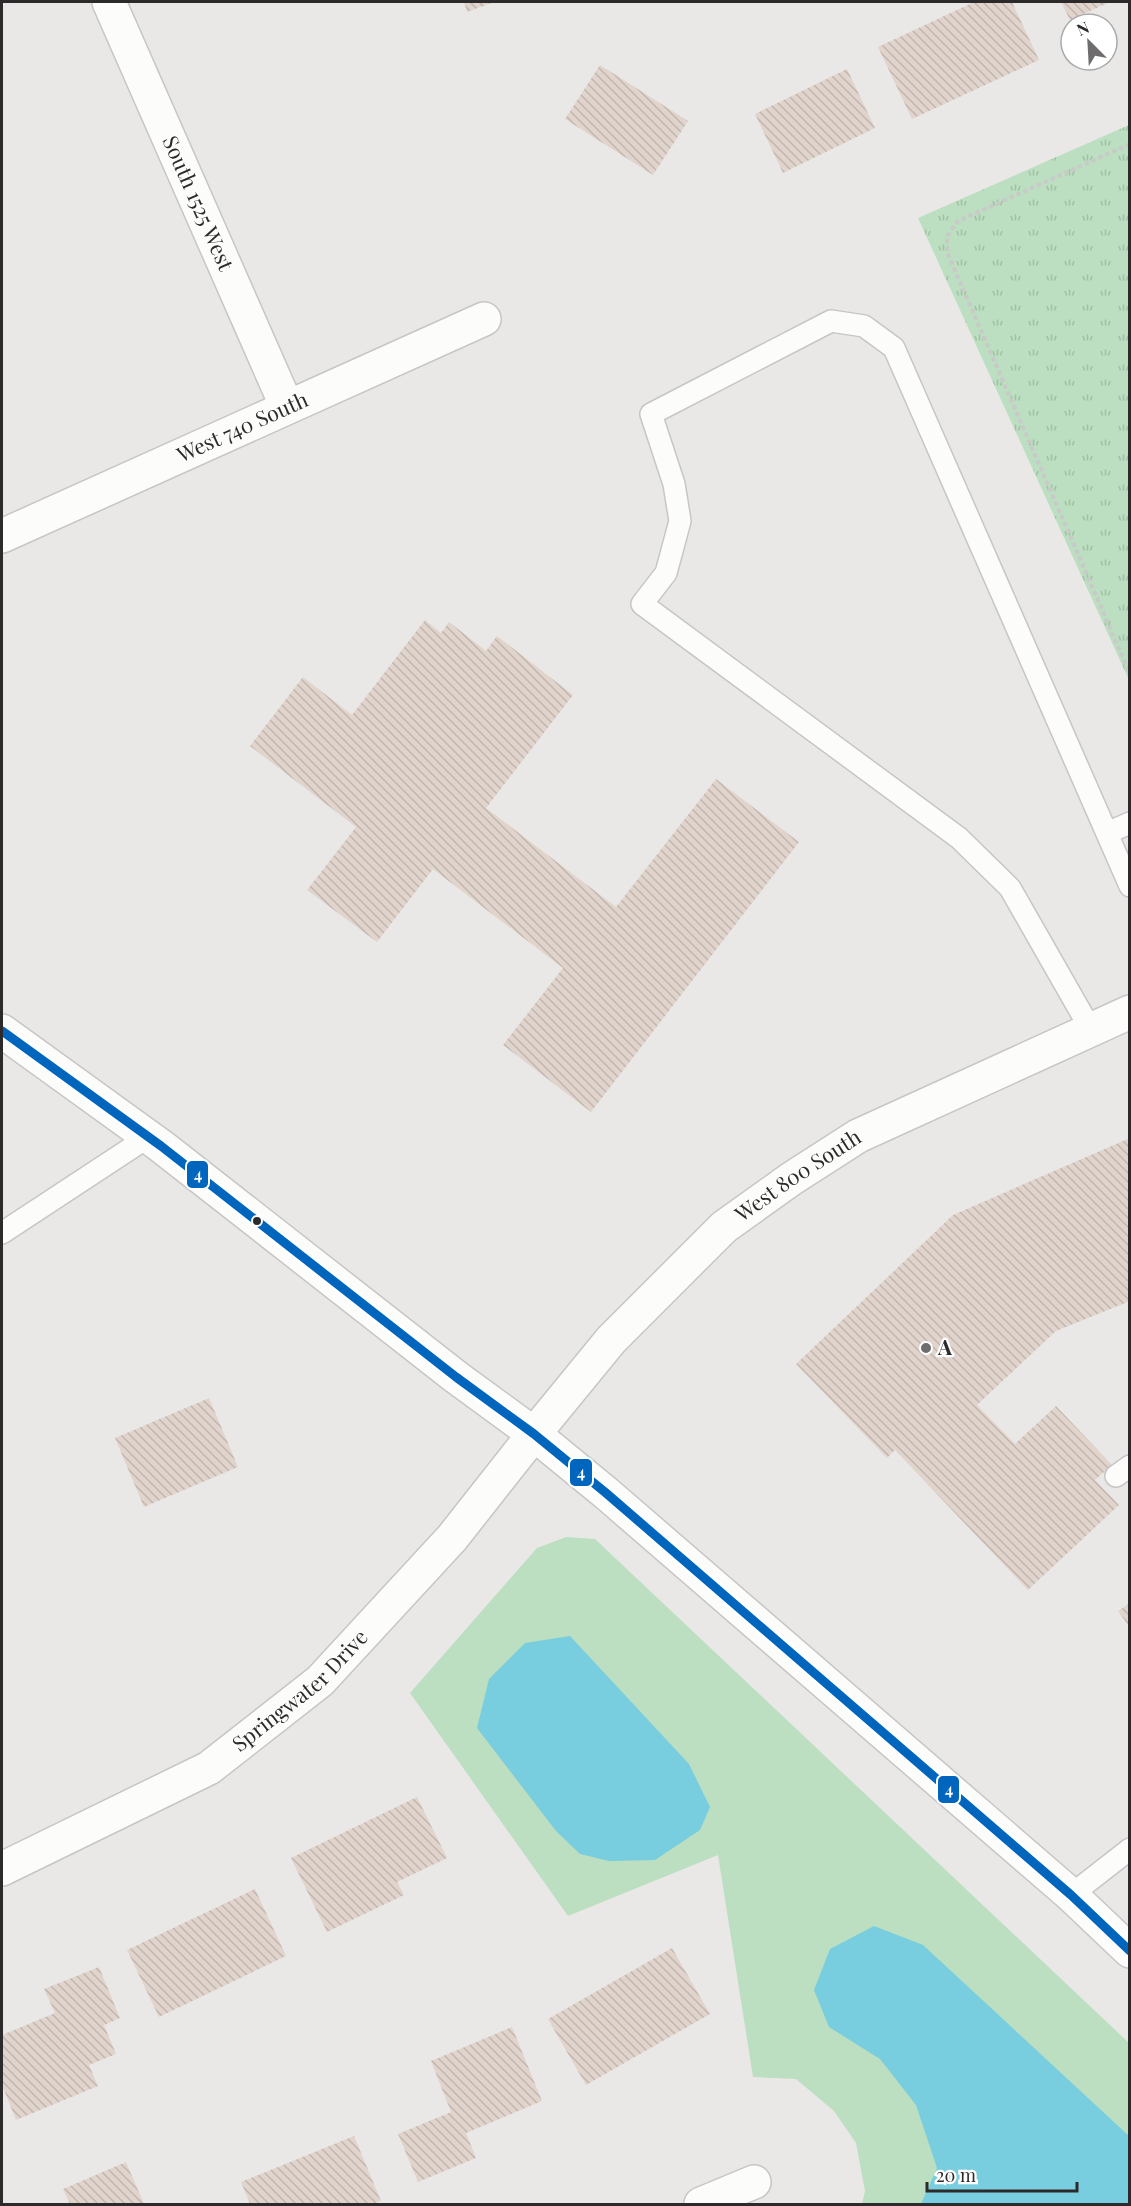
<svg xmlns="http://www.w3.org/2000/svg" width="1131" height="2206" font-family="'Playfair Display',serif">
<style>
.grass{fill:#bbdfc0}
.park{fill:url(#park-tufts)}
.water{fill:#78cdde}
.building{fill:url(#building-back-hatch)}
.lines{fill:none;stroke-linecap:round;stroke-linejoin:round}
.service-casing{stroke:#c7c5c5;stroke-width:24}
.minor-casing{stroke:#c7c5c5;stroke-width:36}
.secondary-casing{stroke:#c7c5c5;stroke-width:36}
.path{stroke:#cac9c9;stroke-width:4;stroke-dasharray:4.5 3;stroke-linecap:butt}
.service{stroke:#fcfcfb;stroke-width:21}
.minor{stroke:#fcfcfb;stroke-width:33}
.secondary{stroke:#fcfcfb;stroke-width:33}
.bus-1-casing{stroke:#fff;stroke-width:14}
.bus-1{stroke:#0065bd;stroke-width:9}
.bus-dot{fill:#2c2a2a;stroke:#fff;stroke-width:2}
.poi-dot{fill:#6e6c6c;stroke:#fff;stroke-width:2}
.labels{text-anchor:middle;stroke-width:4.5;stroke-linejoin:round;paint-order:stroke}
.street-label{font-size:21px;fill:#2c2a2a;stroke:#fff}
.poi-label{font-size:21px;font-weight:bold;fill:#2c2a2a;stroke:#fff;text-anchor:start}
.line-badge{stroke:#fff;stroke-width:2}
.badge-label{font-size:16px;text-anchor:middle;font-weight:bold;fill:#fff}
</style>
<defs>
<pattern id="park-tufts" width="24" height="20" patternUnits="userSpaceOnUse" patternTransform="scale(1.5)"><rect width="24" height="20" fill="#bbdfc0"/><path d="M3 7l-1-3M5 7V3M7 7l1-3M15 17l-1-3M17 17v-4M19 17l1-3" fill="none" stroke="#a1c0a5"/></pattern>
<pattern id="building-back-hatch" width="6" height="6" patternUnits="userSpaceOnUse" patternTransform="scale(1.5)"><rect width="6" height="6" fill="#e1d4cc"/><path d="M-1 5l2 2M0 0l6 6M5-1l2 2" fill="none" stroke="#c1b6af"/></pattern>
</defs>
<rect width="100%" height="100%" fill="#eae8e7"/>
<!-- grass -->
<polygon class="grass" points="566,1537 595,1539 1129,2043 1129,2204 862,2204 865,2191 856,2143 834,2111 796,2079 753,2077 718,1855 568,1916 410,1693 537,1548"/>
<!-- park -->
<polygon class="park" points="1129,125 1129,680 918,218"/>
<!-- water -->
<g class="water">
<polygon points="570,1636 689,1764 710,1807 700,1830 655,1860 609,1861 580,1854 556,1831 477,1728 489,1679 525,1643"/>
<polygon points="874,1926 923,1945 1129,2136 1129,2204 921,2204 937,2168 916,2105 880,2059 829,2027 814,1990 830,1949"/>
</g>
<!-- building -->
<g class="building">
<polygon points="464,2 494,2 467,12"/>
<polygon points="974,2 1012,2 1039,60 912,119 878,47"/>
<polygon points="1061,2 1110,2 1070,20"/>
<polygon points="600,65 688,121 653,175 565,119"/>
<polygon points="847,69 875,128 783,173 755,114"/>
<polygon points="425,620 441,633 449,622 486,651 497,636 573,695 486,808 616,907 716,779 799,842 591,1112 503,1045 563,968 433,869 377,942 307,890 356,827 250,746 303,677 352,715"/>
<polygon points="1130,1138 1130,1301 1056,1331 977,1405 1015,1444 1056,1406 1112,1465 1095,1480 1119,1505 1028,1590 895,1450 887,1458 796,1364 953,1215"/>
<polygon points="209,1398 238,1467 144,1507 115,1438"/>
<polygon points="1130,1603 1130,1628 1118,1611"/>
<polygon points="417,1797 447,1858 397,1882 404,1895 327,1932 291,1858"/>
<polygon points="255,1889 286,1956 159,2017 127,1950"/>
<polygon points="672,1948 710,2014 586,2085 548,2019"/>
<polygon points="99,1967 120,2018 104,2025 116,2054 89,2065 98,2086 16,2120 2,2085 2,2035 55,2013 44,1989"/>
<polygon points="512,2027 542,2101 466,2133 476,2158 418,2182 398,2134 451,2112 431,2061"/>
<polygon points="354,2136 381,2201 373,2204 250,2204 241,2182"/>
<polygon points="126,2162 144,2204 70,2204 63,2189"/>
</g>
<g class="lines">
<defs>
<g id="service">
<polyline points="1107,833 1130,823"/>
<polyline points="1091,1030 1010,888 959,838 642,604 666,573 680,521 674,484 651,414 831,321 864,326 894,348 1130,886"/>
<polyline points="2,1233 148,1137"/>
<polyline points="1116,1476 1130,1466"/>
<polyline points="1071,1895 1130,1849"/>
</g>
<g id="minor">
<path id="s1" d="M109 2 287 407"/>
<path id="s2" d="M2 536 484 319"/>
<path id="s3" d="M2 1869 209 1768 320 1681 452 1538 534 1434 611 1340 724 1227 791 1179 858 1136 1130 1012"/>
<polyline points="701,2204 754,2182"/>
</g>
<polyline id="secondary" points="2,1031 161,1146 456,1377 534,1434 606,1493 1071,1895 1130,1951"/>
</defs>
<!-- service casing -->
<use href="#service" class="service-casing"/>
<!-- minor casing -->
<use href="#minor" class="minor-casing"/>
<!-- secondary casing -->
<use href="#secondary" class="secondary-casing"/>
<!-- path -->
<polyline class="path" points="1130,144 958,221 947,236 947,252 1130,674"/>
<!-- service -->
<use href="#service" class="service"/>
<!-- minor -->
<use href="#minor" class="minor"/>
<!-- secondary -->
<use href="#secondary" class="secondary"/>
<defs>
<polyline id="bus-1" points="2,1031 161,1146 456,1377 534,1434 606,1493 1071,1895 1130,1951"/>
</defs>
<!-- bus-1 casing -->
<use href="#bus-1" class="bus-1-casing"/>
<!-- bus-1 -->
<use href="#bus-1" class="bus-1"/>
</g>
<!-- markers -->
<circle class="bus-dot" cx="257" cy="1221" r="5"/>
<circle class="poi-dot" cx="926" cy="1348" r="6"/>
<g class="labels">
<!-- street labels -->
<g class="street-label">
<text dy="7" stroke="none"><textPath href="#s1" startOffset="220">South 1525 West</textPath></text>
<text dy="7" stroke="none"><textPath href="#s2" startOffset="264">West 740 South</textPath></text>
<text dy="7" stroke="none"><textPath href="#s3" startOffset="1070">West 800 South</textPath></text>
<text dy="7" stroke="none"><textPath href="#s3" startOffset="350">Springwater Drive</textPath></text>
</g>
<!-- poi labels -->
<g class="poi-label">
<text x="938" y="1355">A</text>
</g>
</g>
<g class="line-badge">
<rect x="186" y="1160" width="23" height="29" rx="6" fill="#0065bd"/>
<rect x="569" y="1458" width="24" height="29" rx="6" fill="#0065bd"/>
<rect x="937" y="1775" width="23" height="29" rx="6" fill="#0065bd"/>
</g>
<g class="badge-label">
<text x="198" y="1180">4</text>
<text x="581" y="1478">4</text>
<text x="949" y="1795">4</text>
</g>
<!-- border -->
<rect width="1131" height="2206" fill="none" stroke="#2c2a2a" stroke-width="6"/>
<!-- north arrow -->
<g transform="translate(1089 42) rotate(336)"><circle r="28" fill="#ffffff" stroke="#abaaaa" stroke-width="1.5"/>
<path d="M0-4.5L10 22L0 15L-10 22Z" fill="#6e6c6c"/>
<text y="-9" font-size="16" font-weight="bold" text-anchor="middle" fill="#2c2a2a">N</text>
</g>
<!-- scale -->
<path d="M927 2182v9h150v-9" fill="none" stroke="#2c2a2a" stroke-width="3"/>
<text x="936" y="2182" font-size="18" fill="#2c2a2a" stroke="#ffffff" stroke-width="4.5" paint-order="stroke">20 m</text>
</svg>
